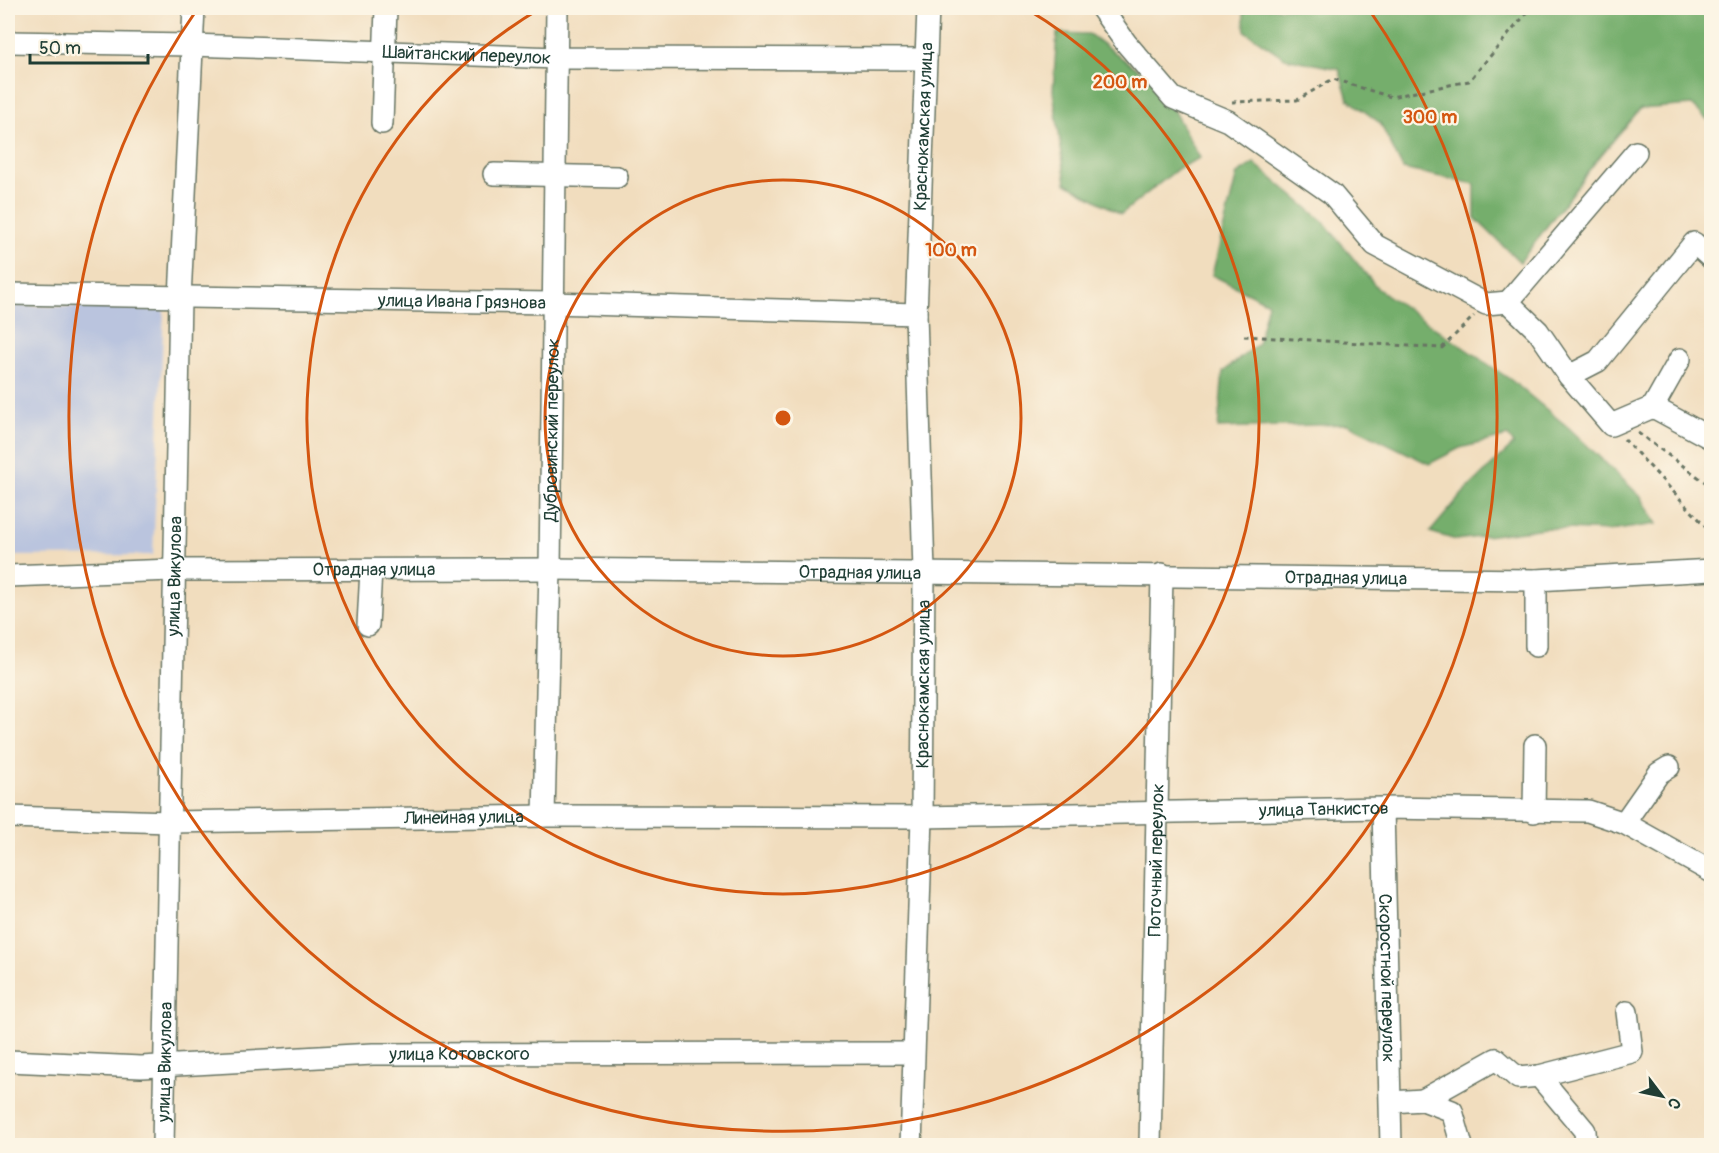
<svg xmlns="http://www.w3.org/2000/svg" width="1719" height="1153" font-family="Pangolin,sans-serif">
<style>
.industrial{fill:#bac4de}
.forest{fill:#74ae6c;stroke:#4a7650;stroke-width:1.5}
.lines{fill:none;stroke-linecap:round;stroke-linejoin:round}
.minor-casing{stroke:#687564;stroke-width:24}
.path{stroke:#687564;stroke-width:3;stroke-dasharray:4.5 4.5;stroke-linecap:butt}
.minor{stroke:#fff;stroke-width:21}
.ring{fill:none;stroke:#d45610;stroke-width:3}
.labels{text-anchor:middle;stroke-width:4.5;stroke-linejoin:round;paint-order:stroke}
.street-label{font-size:18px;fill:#1f3d34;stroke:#fcf5e5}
.centre{fill:#d45610;stroke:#fcf5e5;stroke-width:3}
.ring-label{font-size:18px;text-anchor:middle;font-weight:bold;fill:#d45610;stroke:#fcf5e5;stroke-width:4.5;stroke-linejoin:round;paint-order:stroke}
</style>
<rect width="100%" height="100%" fill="#fcf5e5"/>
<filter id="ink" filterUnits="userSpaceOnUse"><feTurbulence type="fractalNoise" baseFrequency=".0167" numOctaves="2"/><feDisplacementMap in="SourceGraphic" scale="12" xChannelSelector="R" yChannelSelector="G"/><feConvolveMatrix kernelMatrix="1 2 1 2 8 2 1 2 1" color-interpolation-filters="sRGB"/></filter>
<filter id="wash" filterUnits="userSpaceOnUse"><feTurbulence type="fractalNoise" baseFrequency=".008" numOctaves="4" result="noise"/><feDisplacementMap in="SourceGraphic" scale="24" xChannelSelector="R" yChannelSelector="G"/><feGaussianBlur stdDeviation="1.35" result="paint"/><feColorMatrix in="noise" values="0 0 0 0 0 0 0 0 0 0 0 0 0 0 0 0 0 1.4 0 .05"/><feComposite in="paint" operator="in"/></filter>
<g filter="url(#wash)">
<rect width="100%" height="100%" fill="#f1ddbe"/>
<!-- industrial -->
<polygon class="industrial" points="8,305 164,310 153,555 8,556"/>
<!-- forest -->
<g class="forest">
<polygon points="1243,8 1711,8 1711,123 1692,105 1640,109 1596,161 1520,262 1475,218 1475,184 1403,169 1380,123 1348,99 1339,69 1285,58 1245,31"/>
<polygon points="1057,33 1089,34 1159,85 1200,158 1179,168 1121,214 1066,183 1053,91"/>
<polygon points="1254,163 1324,222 1378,289 1511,380 1569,428 1641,497 1657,524 1610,531 1545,528 1456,540 1430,532 1464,492 1514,444 1508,436 1460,448 1429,464 1348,424 1218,428 1223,372 1258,344 1268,303 1212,275 1237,174"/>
</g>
</g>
<g filter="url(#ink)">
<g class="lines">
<defs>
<g id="minor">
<polyline points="1101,8 1126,43 1173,98 1228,121 1332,194 1375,245 1486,304 1508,302 1538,331 1569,376 1611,425 1653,407 1680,359"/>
<path id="s1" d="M8 42 191 45 556 58 926 59"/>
<polyline points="382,123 386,8"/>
<polyline points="494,174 617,177"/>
<path id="s2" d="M8 294 552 303 916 314"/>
<polyline points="1508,302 1636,152"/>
<polyline points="1569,376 1598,361 1694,243 1712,259"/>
<polyline points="1653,407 1712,439"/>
<path id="s3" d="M8 576 173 570 550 569 1536 580 1712 570"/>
<polyline points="368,625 371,570"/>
<polyline points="1536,646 1536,580"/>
<path id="s4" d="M1383 808 1391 1146"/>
<polyline points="1534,812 1535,745"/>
<path id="s5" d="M544 816 550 569 557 8"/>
<path id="s6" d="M8 817 170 822 544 816 922 817 1383 808 1588 811 1624 823 1712 872"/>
<polyline points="1624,823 1659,773 1669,767"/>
<path id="s7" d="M8 1061 141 1067 373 1054 912 1053"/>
<polyline points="1539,1076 1585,1131 1586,1146"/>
<polyline points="1423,1100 1496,1059 1518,1078 1539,1076 1632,1052 1627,1012"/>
<polyline points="1391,1102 1423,1100 1452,1111 1462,1146"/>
<path id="s8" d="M163 1146 180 298 194 8"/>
<path id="s9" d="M911 1146 922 817 924 572 916 314 928 8"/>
<path id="s10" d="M1150 1146 1162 574"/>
</g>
</defs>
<!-- minor casing -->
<use href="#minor" class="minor-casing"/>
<!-- path -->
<g class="path">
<polyline points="1232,102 1297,100 1333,79 1391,97 1469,81 1531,8"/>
<polyline points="1244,336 1442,348 1474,316"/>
<polyline points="1638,433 1712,487"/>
<polyline points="1624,439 1712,533"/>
<polyline points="1709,530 1712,522"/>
</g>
<!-- minor -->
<use href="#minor" class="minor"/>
</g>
</g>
<!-- distance rings -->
<g class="ring">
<circle cx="783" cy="418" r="238"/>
<path d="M1025 8A476 476 0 1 1 541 8"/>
<path d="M1368 8A714 714 0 1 1 198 8"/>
</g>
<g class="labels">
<!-- street labels -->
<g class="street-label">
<text dy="6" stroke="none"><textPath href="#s1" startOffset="459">Шайтанский переулок</textPath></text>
<text dy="6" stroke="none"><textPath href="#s9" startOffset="1020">Краснокамская улица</textPath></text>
<text dy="6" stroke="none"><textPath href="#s2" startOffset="454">улица Ивана Грязнова</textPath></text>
<text dy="6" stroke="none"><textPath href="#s5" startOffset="386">Дубровинский переулок</textPath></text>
<text dy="6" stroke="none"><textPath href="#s3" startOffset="366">Отрадная улица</textPath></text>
<text dy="6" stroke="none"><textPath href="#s3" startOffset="852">Отрадная улица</textPath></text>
<text dy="6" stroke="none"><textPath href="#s8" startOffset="570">улица Викулова</textPath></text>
<text dy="6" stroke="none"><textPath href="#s3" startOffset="1338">Отрадная улица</textPath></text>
<text dy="6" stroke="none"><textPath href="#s9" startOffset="462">Краснокамская улица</textPath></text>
<text dy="6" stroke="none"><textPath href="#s6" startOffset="1316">улица Танкистов</textPath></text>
<text dy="6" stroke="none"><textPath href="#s6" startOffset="456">Линейная улица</textPath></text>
<text dy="6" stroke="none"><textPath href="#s10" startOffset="286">Поточный переулок</textPath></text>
<text dy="6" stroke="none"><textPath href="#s4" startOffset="170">Скоростной переулок</textPath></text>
<text dy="6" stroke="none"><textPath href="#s7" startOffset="452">улица Котовского</textPath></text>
<text dy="6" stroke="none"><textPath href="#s8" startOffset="84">улица Викулова</textPath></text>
</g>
</g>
<circle cx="783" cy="418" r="9" class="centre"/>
<g class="ring-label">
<text x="1120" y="88">200 m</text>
<text x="1430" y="123">300 m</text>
<text x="951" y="256">100 m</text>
</g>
<!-- margin -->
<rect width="1719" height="1153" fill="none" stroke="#fcf5e5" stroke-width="30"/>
<!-- north arrow -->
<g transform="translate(1662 1096) rotate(122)" stroke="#fcf5e5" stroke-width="4.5" paint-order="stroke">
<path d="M0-4.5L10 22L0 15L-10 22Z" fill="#1f3d34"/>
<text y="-9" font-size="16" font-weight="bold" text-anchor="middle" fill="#1f3d34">С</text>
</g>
<!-- scale -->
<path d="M30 54v9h118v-9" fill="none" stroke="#1f3d34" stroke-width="3"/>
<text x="39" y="54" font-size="18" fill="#1f3d34" stroke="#fcf5e5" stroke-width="4.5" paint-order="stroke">50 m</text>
</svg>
